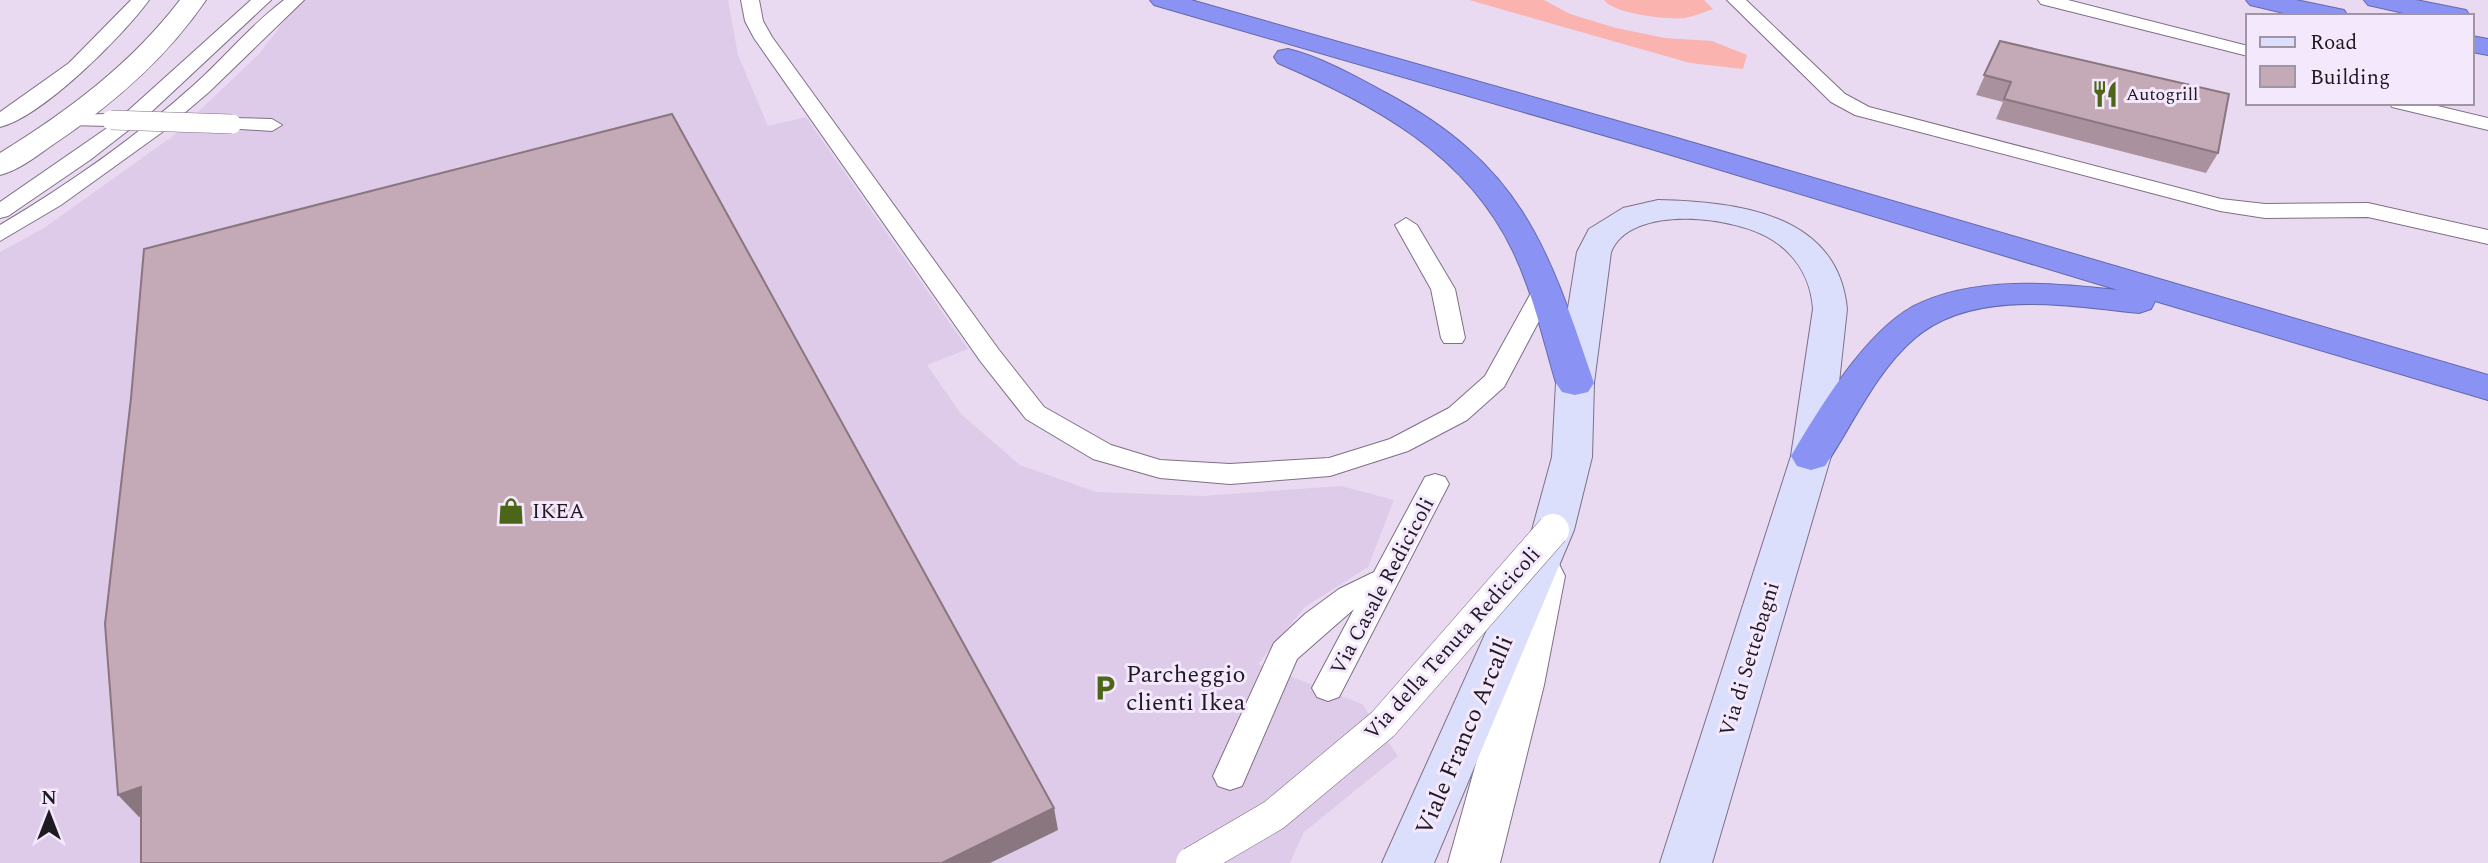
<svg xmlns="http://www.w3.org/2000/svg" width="2488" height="863" font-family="Spectral,serif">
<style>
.built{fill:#decbe9}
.green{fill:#fab3af}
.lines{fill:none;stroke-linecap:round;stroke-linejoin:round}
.service-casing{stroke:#7e7086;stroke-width:2}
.minor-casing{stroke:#7e7086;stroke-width:2}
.tertiary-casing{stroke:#7e7086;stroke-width:2}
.secondary-casing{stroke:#7e7086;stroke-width:2}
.motorway-casing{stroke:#6568aa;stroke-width:2}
.service{fill:#fff;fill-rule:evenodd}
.minor{fill:#fff;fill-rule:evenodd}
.tertiary{fill:#fff;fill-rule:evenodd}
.secondary{fill:#dcdffb;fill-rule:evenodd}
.motorway{fill:#8a93f3;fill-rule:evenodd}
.service-bridge-far1-casing{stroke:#7e7086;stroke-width:20;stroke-linecap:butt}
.service-bridge-casing{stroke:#7e7086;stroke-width:33;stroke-linecap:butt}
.service-bridge-far1{stroke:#fff;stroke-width:19}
.service-bridge{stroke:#fff;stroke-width:32}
.wall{fill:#a9919d}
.shaded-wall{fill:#89767f}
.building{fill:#c4a9b6;stroke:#89767f;stroke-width:2}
.labels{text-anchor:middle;stroke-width:6;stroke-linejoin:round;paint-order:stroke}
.far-poi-label{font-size:18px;fill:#1f1922;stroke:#f4e8fc;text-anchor:start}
.poi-label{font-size:21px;fill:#1f1922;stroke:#f4e8fc;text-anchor:start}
.street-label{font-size:21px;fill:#1f1922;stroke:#f4e8fc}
.near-poi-label{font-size:24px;fill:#1f1922;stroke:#f4e8fc;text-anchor:start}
.near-street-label{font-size:24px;fill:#1f1922;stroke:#f4e8fc}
</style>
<rect width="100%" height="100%" fill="#e9daf2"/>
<!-- built -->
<polygon class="built" points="306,0 728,0 738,55 768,126 806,117 968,349 927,365 961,414 1020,465 1096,492 1202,496 1341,486 1394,500 1368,567 1305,607 1258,664 1362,704 1398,756 1304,832 1290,863 0,863 0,252 44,228 173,136 259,54 292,11"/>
<!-- green -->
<g class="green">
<polygon points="1469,0 1544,0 1570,14 1616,28 1665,38 1712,41 1747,55 1743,69 1690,63"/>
<path d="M1604 0H1704L1713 9C1704 12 1694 16 1685 18 1668 20 1614 14 1604 0Z"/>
</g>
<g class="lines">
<defs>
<g id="service">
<path d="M131 0H149C123 36 42 117 0 127V112L69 63Z"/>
<polygon points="251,0 271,0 148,115 90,160 8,216 0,218 0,202 110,126 68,125 58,119 61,115 111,114 120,118"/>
<path d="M284 0H304L209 92 161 133 61 205 0 241V225C69 184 135 138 195 84 225 57 251 25 284 0Z"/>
<polygon points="741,0 759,0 763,21 772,37 999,350 1044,407 1111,445 1160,460 1230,464 1329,458 1390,439 1449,408 1485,376 1536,284 1552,284 1556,289 1504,387 1467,420 1408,451 1330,476 1230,484 1160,478 1093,459 1026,419 981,362 754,38 745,21"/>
<polygon points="1727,0 1746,0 1845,94 1869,107 2221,199 2265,204 2368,203 2488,230 2488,244 2368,217 2265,218 2220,211 1855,115 1831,102"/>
<polygon points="2038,0 2068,0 2248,46 2248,56 2041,4"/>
<polygon points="2389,103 2425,103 2488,118 2488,130 2392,107"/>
<polygon points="232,118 272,119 282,125 272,131 225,128 222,124 225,120"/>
<polygon points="1406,218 1417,225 1455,289 1465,338 1462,343 1444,343 1441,338 1431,289 1395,225"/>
<polygon points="1435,474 1445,477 1449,484 1339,697 1328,701 1317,697 1312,688 1354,609 1297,659 1242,786 1230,790 1218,786 1213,776 1274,643 1305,614 1339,589 1374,572 1425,477"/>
</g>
<path id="minor" d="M180 0H206C165 60 111 106 51 146 35 157 19 170 0 175V153C68 111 131 64 180 0Z"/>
<polygon id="tertiary" points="1544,560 1559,564 1565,576 1544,685 1500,863 1448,863 1498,685 1523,576 1529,564"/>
<path id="secondary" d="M1658 200C1735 202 1838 212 1847 309L1831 456 1712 863H1660L1791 456 1813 309C1811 281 1798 257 1774 241 1738 216 1631 203 1611 252L1594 383 1592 457 1574 530 1434 863H1382L1532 530 1552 457 1556 383 1577 252 1589 229 1623 208Z"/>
<g id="motorway">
<path d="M1150 0H1191L1670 136 2488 375V400L2155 301 2151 309 2139 313C2068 306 1974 288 1915 338 1876 371 1853 424 1825 466L1811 470 1797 466 1791 456C1819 409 1864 334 1912 307 1973 275 2053 283 2118 290L1648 148 1154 5Z"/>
<polygon points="2246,0 2296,0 2344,10 2348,16 2297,16 2250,5"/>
<polygon points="2364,0 2416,0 2466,10 2470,16 2417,16 2368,5"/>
<polygon points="2472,36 2488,39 2488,55 2472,52"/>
<path d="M1288 49C1321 57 1355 76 1386 93 1522 166 1547 245 1594 383L1588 392 1575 395 1562 392 1556 383C1543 339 1533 293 1513 251 1466 153 1374 105 1278 63L1274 57 1278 51Z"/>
</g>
</defs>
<!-- service casing -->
<use href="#service" class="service-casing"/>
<!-- minor casing -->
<use href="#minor" class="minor-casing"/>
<!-- tertiary casing -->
<use href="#tertiary" class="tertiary-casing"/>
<!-- secondary casing -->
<use href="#secondary" class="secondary-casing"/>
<!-- motorway casing -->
<use href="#motorway" class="motorway-casing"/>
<!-- service -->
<use href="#service" class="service"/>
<!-- minor -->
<use href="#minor" class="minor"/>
<!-- tertiary -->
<use href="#tertiary" class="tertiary"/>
<!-- secondary -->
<use href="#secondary" class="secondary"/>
<!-- motorway -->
<use href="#motorway" class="motorway"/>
<defs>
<polyline id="service-bridge-far1" points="111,120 232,124"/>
<polyline id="service-bridge" points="1192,863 1274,815 1383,724 1553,530"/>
</defs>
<!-- service-bridge-far1 casing -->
<use href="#service-bridge-far1" class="service-bridge-far1-casing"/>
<!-- service-bridge casing -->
<use href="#service-bridge" class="service-bridge-casing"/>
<!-- service-bridge-far1 -->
<use href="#service-bridge-far1" class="service-bridge-far1"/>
<!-- service-bridge -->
<use href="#service-bridge" class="service-bridge"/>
</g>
<!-- wall -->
<polygon class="wall" points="2000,41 2218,153 2206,173 1996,119 2003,102 1976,95"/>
<!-- shaded-wall -->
<g class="shaded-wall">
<polygon points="141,787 162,808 139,817 118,795"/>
<polygon points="1054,808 1058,830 990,863 942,863"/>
</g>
<!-- building -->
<g class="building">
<polygon points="2000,41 2229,94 2218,153 2004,99 2011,82 1984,75"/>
<polygon points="672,114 1054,808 942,863 141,863 141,787 118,795 105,624 131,398 144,249"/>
</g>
<!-- icons -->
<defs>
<symbol id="restaurant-bare" viewBox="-9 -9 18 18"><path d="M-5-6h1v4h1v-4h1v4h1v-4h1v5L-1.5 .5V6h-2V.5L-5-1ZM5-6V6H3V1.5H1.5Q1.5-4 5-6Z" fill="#4b6618" stroke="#f4e8fc" stroke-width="2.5" paint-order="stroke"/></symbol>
<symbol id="shop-bare" viewBox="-9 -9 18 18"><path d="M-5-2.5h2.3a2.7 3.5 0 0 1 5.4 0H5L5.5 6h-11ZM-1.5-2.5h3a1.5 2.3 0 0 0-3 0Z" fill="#4b6618" stroke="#f4e8fc" stroke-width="2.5" paint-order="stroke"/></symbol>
<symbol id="parking-bare" viewBox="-9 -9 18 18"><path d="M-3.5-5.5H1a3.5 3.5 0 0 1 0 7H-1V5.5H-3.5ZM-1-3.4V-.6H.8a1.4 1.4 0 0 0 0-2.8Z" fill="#4b6618" stroke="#f4e8fc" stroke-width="2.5" paint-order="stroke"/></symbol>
</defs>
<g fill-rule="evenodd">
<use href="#restaurant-bare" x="2086" y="75" width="38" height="38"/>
<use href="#shop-bare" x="492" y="492" width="38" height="38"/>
<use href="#parking-bare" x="1086" y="669" width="38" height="38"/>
</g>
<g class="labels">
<!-- far-poi labels -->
<g class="far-poi-label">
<text x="2126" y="100">Autogrill</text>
</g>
<!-- poi labels -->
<g class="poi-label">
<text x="532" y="518">IKEA</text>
</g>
<!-- street labels -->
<g class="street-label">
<text transform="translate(1382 586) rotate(-62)" y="7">Via Casale Redicicoli</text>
<text transform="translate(1452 643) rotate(-48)" y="7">Via della Tenuta Redicicoli</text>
<text transform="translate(1749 659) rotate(-73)" y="7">Via di Settebagni</text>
</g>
<!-- near-poi labels -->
<g class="near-poi-label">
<text x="1126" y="682">Parcheggio<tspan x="1126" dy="28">clienti Ikea</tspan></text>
</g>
<!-- near-street labels -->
<g class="near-street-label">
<text transform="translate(1464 735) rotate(-67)" y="8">Viale Franco Arcalli</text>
</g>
</g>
<!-- legend -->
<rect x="2246" y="14" width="228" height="91" fill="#f4e8fc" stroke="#9f95a5" stroke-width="2"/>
<rect x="2260" y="37" width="35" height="10" fill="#dcdffb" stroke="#9f95a5" stroke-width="2"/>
<text x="2310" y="49" font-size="21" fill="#1f1922">Road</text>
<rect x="2260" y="66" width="35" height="21" fill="#c4a9b6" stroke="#9f95a5" stroke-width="2"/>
<text x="2310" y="84" font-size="21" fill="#1f1922">Building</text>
<!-- north arrow -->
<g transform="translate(49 814)" stroke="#f4e8fc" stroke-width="5" paint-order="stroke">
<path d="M0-5L12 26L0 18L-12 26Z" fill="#1f1922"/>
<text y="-10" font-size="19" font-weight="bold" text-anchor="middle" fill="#1f1922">N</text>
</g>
</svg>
